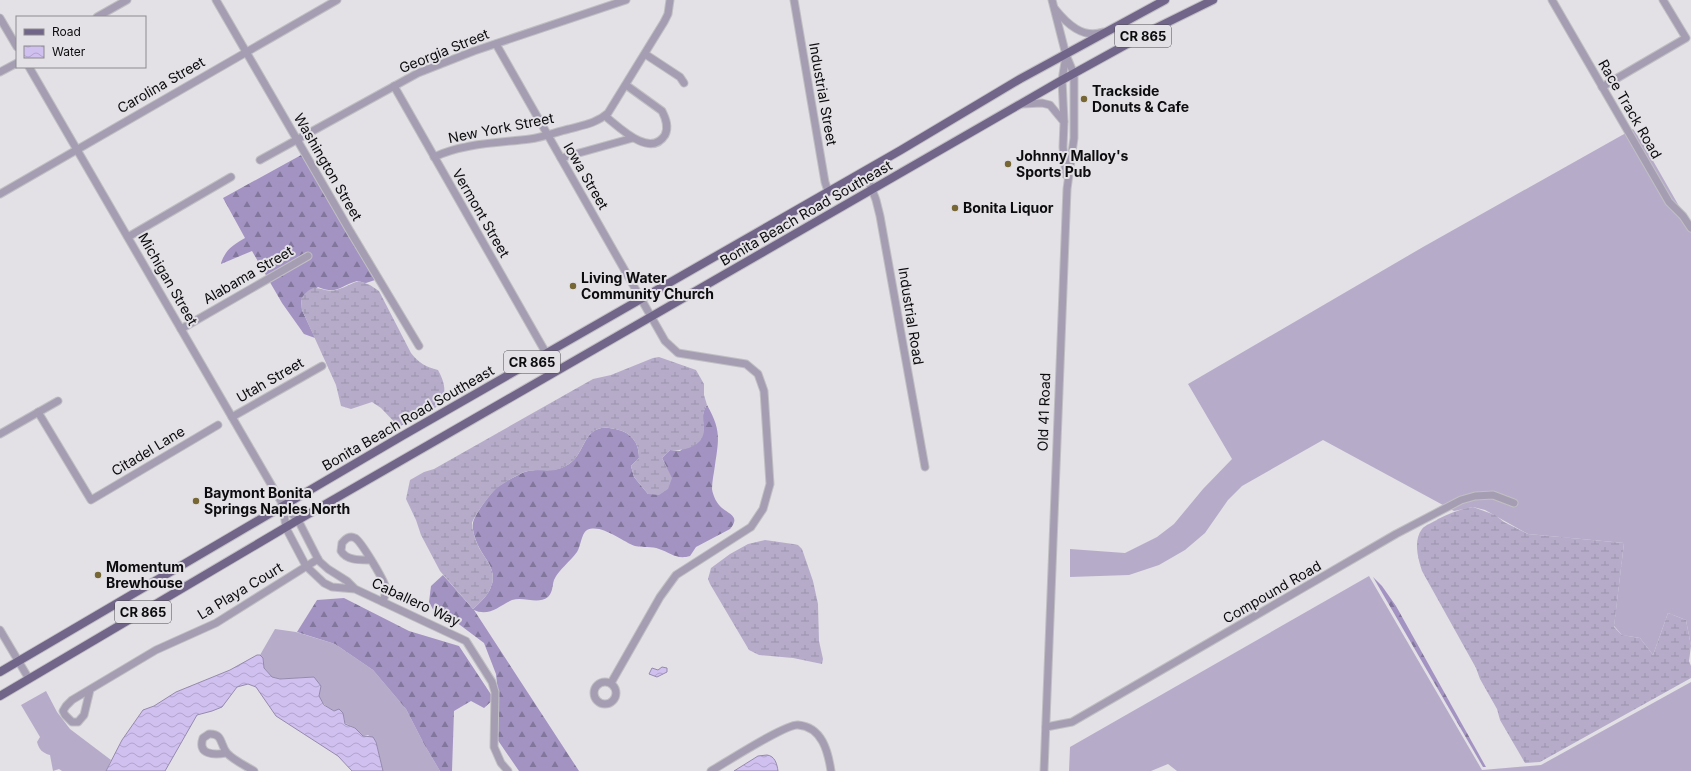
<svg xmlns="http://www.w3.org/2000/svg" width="1691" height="771" font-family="Inter,sans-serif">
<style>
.grass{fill:#b6acca}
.forest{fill:url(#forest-firs)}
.wetland{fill:url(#wetland-marsh)}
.water{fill:url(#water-waves);stroke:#958aac}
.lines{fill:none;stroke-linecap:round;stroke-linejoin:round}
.minor-casing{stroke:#c1bfc3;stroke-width:9}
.major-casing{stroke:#c1bfc3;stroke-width:10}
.minor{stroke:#a59eb3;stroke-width:7}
.major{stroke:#72658a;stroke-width:8}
.poi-dot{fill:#776735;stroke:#e3e1e6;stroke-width:1.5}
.labels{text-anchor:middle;stroke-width:4;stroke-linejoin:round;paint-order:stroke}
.shield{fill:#e3e1e6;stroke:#4c4b4e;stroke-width:1}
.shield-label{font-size:13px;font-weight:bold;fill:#0c0b0d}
.street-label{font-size:14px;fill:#0c0b0d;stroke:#e3e1e6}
.poi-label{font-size:14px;font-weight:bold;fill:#0c0b0d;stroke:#e3e1e6;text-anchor:start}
</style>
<defs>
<pattern id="forest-firs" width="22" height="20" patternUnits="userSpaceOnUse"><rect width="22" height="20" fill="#a393c2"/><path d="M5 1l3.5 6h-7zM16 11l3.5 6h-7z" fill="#83769c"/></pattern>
<pattern id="wetland-marsh" width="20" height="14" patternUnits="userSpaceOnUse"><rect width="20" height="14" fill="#b6acca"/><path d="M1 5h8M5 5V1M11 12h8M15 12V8" fill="none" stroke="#9b93ac"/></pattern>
<pattern id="water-waves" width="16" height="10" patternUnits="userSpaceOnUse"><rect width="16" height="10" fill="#d0c0f0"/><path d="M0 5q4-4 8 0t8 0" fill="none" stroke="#b1a4cd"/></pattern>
</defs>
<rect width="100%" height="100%" fill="#e3e1e6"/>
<!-- grass -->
<g class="grass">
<polygon points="1633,129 1644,145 1691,227 1691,646 1686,620 1668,613 1653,655 1640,638 1622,635 1614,626 1624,543 1528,534 1485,510 1473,507 1454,511 1323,440 1242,486 1228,500 1205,533 1185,550 1159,565 1129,575 1070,577 1070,549 1125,553 1157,537 1174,524 1203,489 1232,459 1188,384 1423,247"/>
<polygon points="1369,576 1482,770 1541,765 1691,682 1691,771 1177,771 1168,764 1151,771 1069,771 1070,747"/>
<path d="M275 629 296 632 335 644 373 670 406 709 424 744 440 771H383L376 742 368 735 363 736 355 728 345 723 343 713C332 711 324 707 319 696L320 691 314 677 280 679 272 677 264 668 263 658 260 655Z"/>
<path d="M46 691 57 712 70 729 111 760 106 771H62L59 769 53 771 50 755C42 753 39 749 37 742L40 737 21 705Z"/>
</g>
<!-- forest -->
<g class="forest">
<path d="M303 154 375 280C372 281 369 282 366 283 362 283 360 281 357 281 339 286 338 295 318 287L301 299 302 310 315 338 304 334 282 303 252 251 221 264V263C226 249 233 245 245 238L223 198Z"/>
<path d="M707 405C721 430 719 438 715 465 714 473 712 481 712 489 713 496 717 504 722 508 731 515 740 517 730 529L696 547 690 556C677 560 671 553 659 549 652 546 643 548 635 546 623 542 601 523 587 530 581 534 581 546 577 552 570 562 559 569 554 580 552 586 553 592 548 597 537 605 524 596 512 600 499 606 489 617 474 610L579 771H519L497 739 499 702 496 674 484 643 452 619 435 613 429 602 431 586 443 575 473 609C488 596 500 582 488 562 483 554 478 547 475 538 474 534 472 528 473 523 474 515 490 494 496 488 501 484 522 472 528 471 545 468 553 474 569 464 586 453 583 425 609 428 628 430 639 439 639 458L631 466 634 477 648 494 667 468 662 458 670 450 680 451 704 430C703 421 701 413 707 405Z"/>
<polygon points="1373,577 1382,586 1396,606 1486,767 1483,767"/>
<polygon points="344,598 409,631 459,646 494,699 484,708 471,701 454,711 452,771 440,771 424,744 406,709 373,670 335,644 297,632 317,600"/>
</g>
<!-- wetland -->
<g class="wetland">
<path d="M359 281 370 285 379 291 411 353C419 363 426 367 438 370 459 408 424 413 399 427L381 408 372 402 351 409 341 406 336 385 302 310 301 299C316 277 321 296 339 289 346 287 352 283 359 281Z"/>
<path d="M659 357 696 370 704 384V395L707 405C701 413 704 420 704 429 704 447 684 451 670 450L662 458 672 478 668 489 659 495 648 494 634 477 631 466 639 458C639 439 628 430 609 428 583 425 586 453 569 464 552 475 545 468 528 471 522 472 501 484 496 489 490 494 474 516 472 523 472 528 474 534 475 538 478 548 483 554 488 562 500 582 488 596 473 609L440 571 421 535 416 520 406 499 410 480 424 472 434 469 593 379 611 375 653 358Z"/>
<path d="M1473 507 1495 515 1504 522 1528 534 1624 543 1614 627 1622 635 1640 638 1653 655 1668 613 1686 620 1691 646 1689 661 1691 666V678L1540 762 1525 763 1500 720 1497 709 1480 679 1476 668 1422 571C1418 558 1413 541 1422 529 1425 525 1434 522 1438 519 1450 513 1460 509 1473 507Z"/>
<polygon points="765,540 793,544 798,545 802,549 813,581 818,604 819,641 823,659 822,664 793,658 759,655 749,650 710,584 708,579 711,568 730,554 748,544"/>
</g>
<!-- water -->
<g class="water">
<polygon points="257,655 260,655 263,658 264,668 272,677 280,679 314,677 321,686 319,696 324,705 334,711 339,709 343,713 345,724 355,728 363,736 373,737 376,742 383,771 352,771 338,756 276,716 256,687 248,684 237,687 222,707 212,711 197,715 165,771 106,771 122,740 143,710 154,706 176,692 230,670"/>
<polygon points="662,667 667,668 667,672 657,677 649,674 652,668 658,670"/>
<path d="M767 755C775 756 777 764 778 771H734L758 756Z"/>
</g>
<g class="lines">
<defs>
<g id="minor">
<polyline points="216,0 350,231 419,346"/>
<polyline points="794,0 825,182 828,191"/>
<polyline points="1552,0 1669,202 1683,216 1691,228"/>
<path d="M1055 9C1067 24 1083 39 1103 32"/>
<polyline points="97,17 127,0"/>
<polyline points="0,18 17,47"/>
<polyline points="496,44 665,341 678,353 746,364 758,374 764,391 770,484 763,509 751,527 676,575 660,597 611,683"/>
<polyline points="645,54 680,77 684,83"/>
<polyline points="29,67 283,505"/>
<polyline points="0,72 17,63"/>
<polyline points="394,86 546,353"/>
<polyline points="1602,87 1686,38 1663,0"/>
<polyline points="1022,104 1042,103 1050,105 1064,122 1063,147 1066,175"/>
<path d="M605 116C618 126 650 159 665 135 669 127 666 119 662 111L626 85"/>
<polyline points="1064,121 1062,80 1066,56"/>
<path d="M434 157C464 143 498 143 530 139 544 137 556 132 569 129 584 125 597 123 608 113L664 22 668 14 670 0"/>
<polyline points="561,158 633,138"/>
<polyline points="260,160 418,73 474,51 626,0"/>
<polyline points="865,171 876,200 880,216 925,467"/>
<polyline points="0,194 337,0"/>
<polyline points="128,237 231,177"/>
<polyline points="181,329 308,256"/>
<polyline points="38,412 91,500 218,425"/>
<polyline points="232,417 322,366"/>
<polyline points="0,434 58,401"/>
<path d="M371 560C361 560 347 561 341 551L342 543C345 539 350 535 355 538 361 541 386 583 386 589 386 593 384 598 383 602"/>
<polyline points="355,589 332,587 324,583 306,566 286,528 283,505 298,520 319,561 328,569 347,581 355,589 466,641 492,682 495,692 494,747 501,763 508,771"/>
<polyline points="0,630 29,679"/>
<circle cx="605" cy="693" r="11"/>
<polyline points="90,690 84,715 78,722 72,722 65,715 63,711 66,706 72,700 156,650 216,623 318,559"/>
<polyline points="1046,727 1072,722 1396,534 1461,500 1475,496 1493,495 1514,503"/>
<path d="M226 753C214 755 197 755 203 738L209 734C223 733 220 745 227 753 233 760 246 766 254 771"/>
<path d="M711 771C725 763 785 724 798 725 822 727 828 751 831 771"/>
<polyline points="1044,771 1067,189 1074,138 1074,74 1066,55 1052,0"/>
</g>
<g id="major">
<polyline points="0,672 402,436 901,150 1020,79 1165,0"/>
<polyline points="0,696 298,520 1062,80 1158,27 1213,0"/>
</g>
</defs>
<!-- minor casing -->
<use href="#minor" class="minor-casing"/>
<!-- major casing -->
<use href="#major" class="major-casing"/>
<!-- minor -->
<use href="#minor" class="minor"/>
<!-- major -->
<use href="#major" class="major"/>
</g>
<!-- markers -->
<g class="poi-dot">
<circle cx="1084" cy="99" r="4"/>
<circle cx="1008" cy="164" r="4"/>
<circle cx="955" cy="208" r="4"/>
<circle cx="573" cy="286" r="4"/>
<circle cx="196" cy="501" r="4"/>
<circle cx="98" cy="575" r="4"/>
</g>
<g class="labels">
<!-- shield labels -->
<g class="shield">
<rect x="1115" y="25" width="56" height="22" rx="3"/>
<rect x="504" y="351" width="56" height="22" rx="3"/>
<rect x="115" y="601" width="56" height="22" rx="3"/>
</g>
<g class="shield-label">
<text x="1143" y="41">CR 865</text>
<text x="532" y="367">CR 865</text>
<text x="143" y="617">CR 865</text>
</g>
<!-- street labels -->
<g class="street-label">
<text transform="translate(444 51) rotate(-22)" y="5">Georgia Street</text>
<text transform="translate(161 85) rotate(-30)" y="5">Carolina Street</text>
<text transform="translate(823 94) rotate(80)" y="5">Industrial Street</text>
<text transform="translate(1630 109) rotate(60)" y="5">Race Track Road</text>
<text transform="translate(501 128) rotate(-11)" y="5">New York Street</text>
<text transform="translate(328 167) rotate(60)" y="5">Washington Street</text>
<text transform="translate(586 176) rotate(60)" y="5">Iowa Street</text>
<text transform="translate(481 213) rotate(60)" y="5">Vermont Street</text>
<text transform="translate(806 213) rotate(-30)" y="5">Bonita Beach Road Southeast</text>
<text transform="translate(248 275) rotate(-30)" y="5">Alabama Street</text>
<text transform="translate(168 279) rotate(60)" y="5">Michigan Street</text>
<text transform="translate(911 316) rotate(81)" y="5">Industrial Road</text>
<text transform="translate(270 380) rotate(-30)" y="5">Utah Street</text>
<text transform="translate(1044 412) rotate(-88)" y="5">Old 41 Road</text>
<text transform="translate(408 418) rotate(-30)" y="5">Bonita Beach Road Southeast</text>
<text transform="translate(148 451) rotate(-31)" y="5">Citadel Lane</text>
<text transform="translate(240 591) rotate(-31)" y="5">La Playa Court</text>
<text transform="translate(1272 592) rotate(-30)" y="5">Compound Road</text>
<text transform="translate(416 602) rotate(25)" y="5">Caballero Way</text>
</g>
<!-- poi labels -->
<g class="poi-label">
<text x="1092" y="96">Trackside<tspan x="1092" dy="16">Donuts &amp; Cafe</tspan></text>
<text x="1016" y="161">Johnny Malloy's<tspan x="1016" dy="16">Sports Pub</tspan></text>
<text x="963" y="213">Bonita Liquor</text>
<text x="581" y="283">Living Water<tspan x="581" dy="16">Community Church</tspan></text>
<text x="204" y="498">Baymont Bonita<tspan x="204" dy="16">Springs Naples North</tspan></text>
<text x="106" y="572">Momentum<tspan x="106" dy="16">Brewhouse</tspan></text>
</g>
</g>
<!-- legend -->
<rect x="16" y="16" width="130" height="52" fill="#e3e1e6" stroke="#8d8b8f"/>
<rect x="24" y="29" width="20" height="6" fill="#72658a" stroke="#8d8b8f"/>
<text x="52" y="36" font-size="12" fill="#0c0b0d">Road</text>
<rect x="24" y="46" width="20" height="12" fill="url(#water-waves)" stroke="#8d8b8f"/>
<text x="52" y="56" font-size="12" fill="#0c0b0d">Water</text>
</svg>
